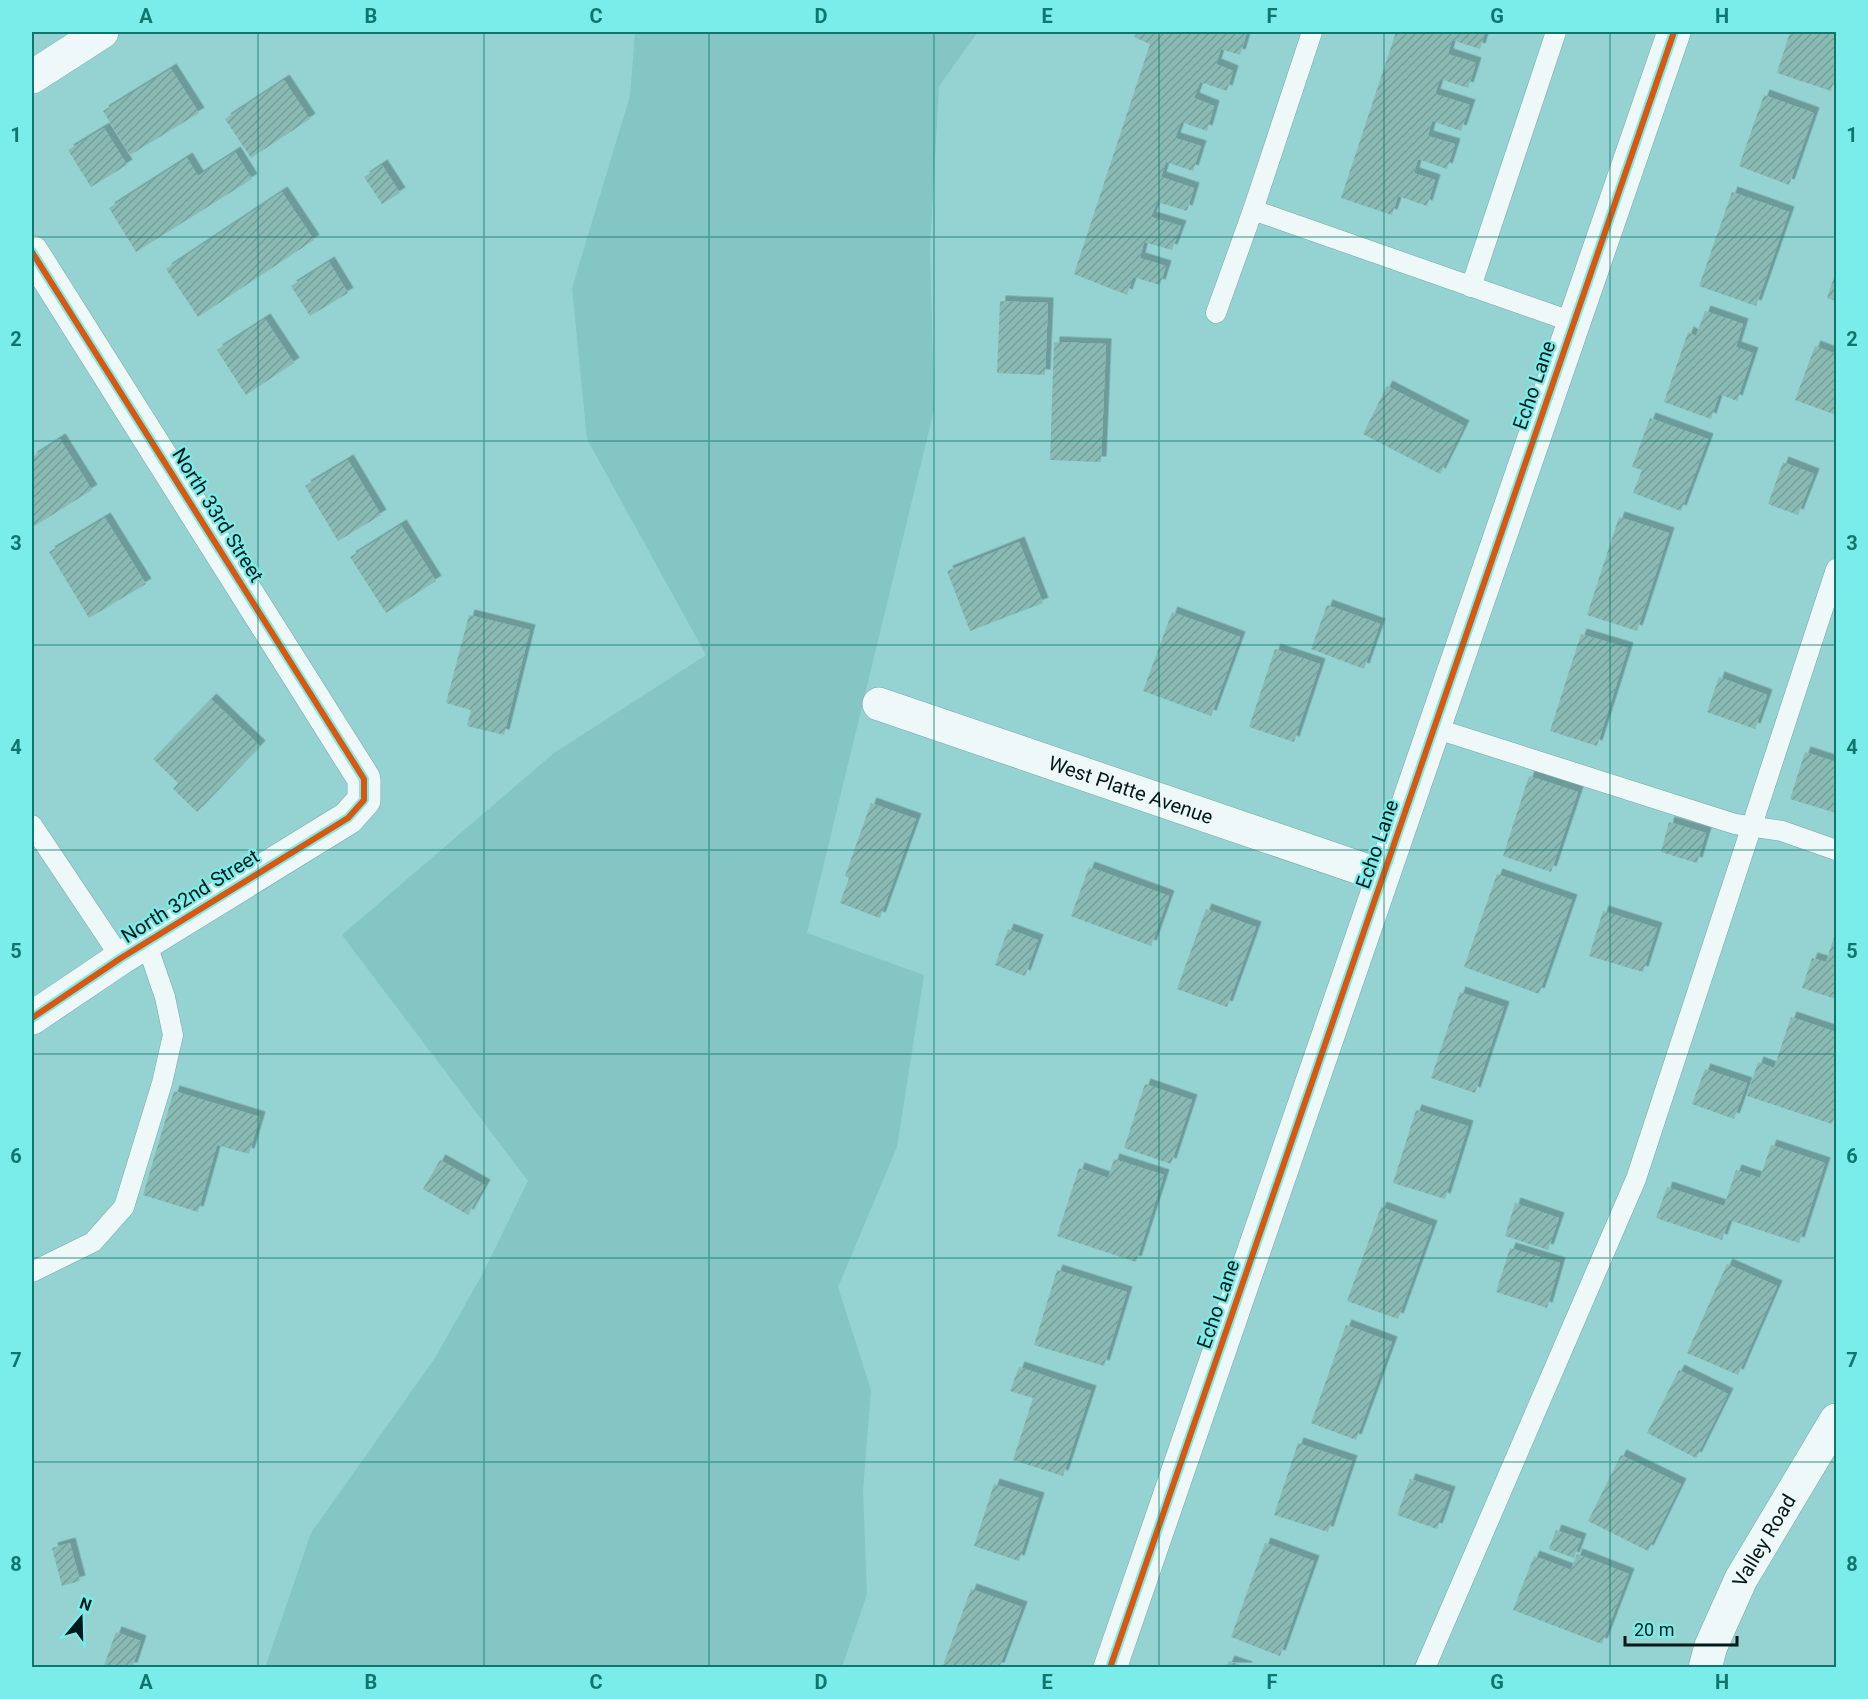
<svg xmlns="http://www.w3.org/2000/svg" width="1868" height="1699" font-family="Roboto,sans-serif">
<style>
.green{fill:#83c6c4}
.building{fill:url(#building-hatch);filter:url(#shadow)}
.lines{fill:none;stroke-linecap:round;stroke-linejoin:round}
.lane-casing{stroke:#73a8a7;stroke-width:21}
.street-casing{stroke:#73a8a7;stroke-width:34}
.lane{stroke:#eff8f8;stroke-width:20}
.street{stroke:#eff8f8;stroke-width:33}
.cycleway-casing{stroke:#7aedeb;stroke-width:10}
.cycleway{stroke:#dc560d;stroke-width:6}
.grid{fill:none;stroke:#0f766e;stroke-width:1.5;stroke-opacity:0.55}
.labels{text-anchor:middle;stroke-width:4.5;stroke-linejoin:round;paint-order:stroke}
.street-label{font-size:20px;fill:#011918;stroke:#7aedeb}
.neatline{fill:none;stroke:#0f766e;stroke-width:2}
.grid-label{font-size:20px;text-anchor:middle;font-weight:bold;fill:#0f766e}
</style>
<defs>
<pattern id="building-hatch" width="6" height="6" patternUnits="userSpaceOnUse" patternTransform="scale(1.5)"><rect width="6" height="6" fill="#8abab4"/><path d="M-1 1l2-2M0 6l6-6M5 7l2-2" fill="none" stroke="#759f9a"/></pattern>
<filter id="shadow"><feDropShadow dx="5.5" dy="-5.5" stdDeviation="0" flood-color="#0004"/></filter>
</defs>
<rect width="100%" height="100%" fill="#94d3d2"/>
<!-- green -->
<polygon class="green" points="635,32 978,32 939,86 930,248 934,410 807,933 924,975 897,1147 838,1287 871,1390 863,1490 867,1594 842,1667 265,1668 311,1533 435,1358 483,1273 528,1181 342,935 554,753 706,655 587,439 572,288 630,96"/>
<!-- building -->
<g class="building">
<polygon points="1137,32 1247,32 1240,55 1221,49 1216,64 1233,71 1227,91 1200,82 1194,98 1214,106 1207,131 1181,122 1175,138 1201,146 1193,171 1166,162 1161,177 1194,188 1187,211 1157,202 1151,217 1181,226 1172,250 1144,242 1140,258 1166,266 1160,285 1133,277 1127,295 1074,274 1150,44 1134,37"/>
<polygon points="1396,32 1485,32 1480,49 1452,40 1448,54 1476,63 1468,88 1440,79 1435,94 1470,105 1461,131 1432,121 1428,136 1455,144 1447,169 1418,159 1414,173 1435,180 1427,206 1398,196 1392,215 1341,198"/>
<polygon points="1790,32 1836,32 1836,74 1831,91 1777,73"/>
<polygon points="171,69 199,113 130,155 103,111"/>
<polygon points="284,80 310,119 251,158 225,119"/>
<polygon points="1764,95 1814,113 1789,185 1739,166"/>
<polygon points="104,128 127,165 91,187 68,150"/>
<polygon points="235,152 252,179 136,252 109,208 187,158 198,176"/>
<polygon points="382,165 400,193 382,204 364,177"/>
<polygon points="282,192 314,240 198,317 166,269"/>
<polygon points="1732,192 1789,212 1756,306 1699,286"/>
<polygon points="329,262 348,293 310,316 291,286"/>
<polygon points="1836,271 1836,301 1827,298"/>
<polygon points="1000,301 1048,303 1045,375 997,373"/>
<polygon points="1705,311 1743,324 1736,347 1753,353 1737,401 1719,394 1711,419 1664,402 1688,332 1696,336"/>
<polygon points="265,319 294,363 246,395 217,350"/>
<polygon points="1054,342 1106,344 1101,462 1050,460"/>
<polygon points="1815,346 1836,354 1836,415 1795,400"/>
<polygon points="1387,386 1464,426 1440,474 1363,434"/>
<polygon points="1650,418 1708,439 1681,511 1633,493 1642,470 1632,467"/>
<polygon points="60,439 92,490 33,527 32,457"/>
<polygon points="348,460 381,515 338,541 305,486"/>
<polygon points="1783,462 1814,474 1798,515 1768,504"/>
<polygon points="1619,517 1669,533 1637,631 1587,615"/>
<polygon points="105,518 146,584 89,618 49,552"/>
<polygon points="401,525 436,581 386,613 350,557"/>
<polygon points="1019,542 1043,603 970,631 947,571"/>
<polygon points="1327,605 1380,624 1364,669 1311,649"/>
<polygon points="1172,612 1240,637 1211,716 1143,691"/>
<polygon points="469,615 530,630 504,735 467,726 471,710 446,703"/>
<polygon points="1581,634 1628,648 1597,746 1550,731"/>
<polygon points="1275,649 1320,664 1294,742 1249,727"/>
<polygon points="1719,677 1767,695 1755,729 1707,712"/>
<polygon points="211,699 260,746 197,812 173,789 178,783 153,759"/>
<polygon points="1805,752 1836,762 1836,813 1790,799"/>
<polygon points="1529,776 1578,792 1551,872 1503,856"/>
<polygon points="871,803 916,819 880,918 840,903 849,878 845,876"/>
<polygon points="1669,822 1706,833 1697,863 1661,852"/>
<polygon points="1089,867 1169,896 1151,946 1071,916"/>
<polygon points="1497,874 1572,900 1539,994 1464,967"/>
<polygon points="1206,909 1256,927 1227,1007 1177,989"/>
<polygon points="1603,911 1657,928 1643,972 1589,956"/>
<polygon points="1008,929 1038,940 1025,976 995,965"/>
<polygon points="1836,931 1836,999 1802,988 1812,958 1826,962"/>
<polygon points="1460,992 1504,1007 1475,1093 1431,1078"/>
<polygon points="1791,1017 1836,1032 1836,1111 1832,1124 1747,1096 1758,1062 1774,1068"/>
<polygon points="1705,1069 1747,1083 1734,1119 1692,1104"/>
<polygon points="1145,1084 1192,1100 1171,1164 1124,1148"/>
<polygon points="174,1091 260,1117 249,1154 217,1145 198,1212 143,1195"/>
<polygon points="1416,1110 1468,1126 1445,1199 1393,1183"/>
<polygon points="1771,1145 1825,1163 1799,1243 1729,1220 1722,1240 1656,1218 1667,1187 1724,1206 1736,1170 1760,1178"/>
<polygon points="1114,1159 1164,1175 1136,1262 1057,1236 1079,1168 1108,1178"/>
<polygon points="440,1160 485,1185 468,1215 423,1189"/>
<polygon points="1515,1203 1559,1218 1548,1250 1505,1236"/>
<polygon points="1381,1207 1432,1226 1398,1319 1347,1301"/>
<polygon points="1510,1248 1560,1263 1547,1308 1496,1292"/>
<polygon points="1727,1264 1777,1286 1738,1375 1687,1353"/>
<polygon points="1057,1270 1127,1292 1104,1366 1034,1345"/>
<polygon points="1346,1325 1392,1342 1356,1440 1311,1423"/>
<polygon points="1019,1367 1091,1391 1063,1476 1013,1460 1033,1398 1010,1391"/>
<polygon points="1679,1370 1728,1394 1696,1458 1647,1433"/>
<polygon points="1298,1443 1352,1461 1328,1532 1274,1515"/>
<polygon points="1621,1455 1681,1484 1648,1551 1588,1521"/>
<polygon points="1410,1479 1450,1492 1437,1529 1397,1515"/>
<polygon points="994,1484 1039,1498 1019,1561 974,1546"/>
<polygon points="1556,1530 1581,1539 1574,1558 1549,1549"/>
<polygon points="70,1543 80,1581 62,1586 52,1548"/>
<polygon points="1265,1543 1314,1561 1280,1656 1231,1637"/>
<polygon points="1577,1554 1629,1574 1602,1644 1513,1610 1534,1556 1571,1570"/>
<polygon points="971,1589 1022,1607 999,1668 942,1668"/>
<polygon points="116,1632 141,1641 132,1668 103,1668"/>
<polygon points="1229,1661 1247,1667 1247,1668 1226,1668"/>
</g>
<g class="lines">
<defs>
<g id="lane">
<polyline points="1253,210 1573,322"/>
<polyline points="1471,287 1556,32"/>
<polyline points="1216,313 1253,210 1312,32"/>
<polyline points="1434,728 1735,824 1782,831 1836,850"/>
<polyline points="32,825 121,958"/>
<polyline points="32,1272 93,1242 124,1207 162,1083 173,1035 165,997 146,942"/>
<polyline points="1425,1668 1636,1179 1836,569"/>
</g>
<g id="street">
<polyline points="32,77 102,32"/>
<polyline points="32,252 364,779 364,800 348,818 121,958 32,1018"/>
<path id="s1" d="M879 704 1383 876"/>
<polyline points="1110,1668 1674,32"/>
<path id="s2" d="M1705 1668 1711 1646 1741 1579 1836 1420"/>
</g>
</defs>
<!-- lane casing -->
<use href="#lane" class="lane-casing"/>
<!-- street casing -->
<use href="#street" class="street-casing"/>
<!-- lane -->
<use href="#lane" class="lane"/>
<!-- street -->
<use href="#street" class="street"/>
<defs>
<g id="cycleway">
<polyline points="32,252 364,779 364,800 348,818 121,958 32,1018"/>
<polyline points="1110,1668 1674,32"/>
</g>
</defs>
<!-- cycleway casing -->
<use href="#cycleway" class="cycleway-casing"/>
<!-- cycleway -->
<use href="#cycleway" class="cycleway"/>
</g>
<!-- grid -->
<path class="grid" d="M258 32V1668M484 32V1668M709 32V1668M934 32V1668M1159 32V1668M1384 32V1668M1610 32V1668M32 237H1836M32 441H1836M32 645H1836M32 850H1836M32 1054H1836M32 1258H1836M32 1462H1836"/>
<g class="labels">
<!-- street labels -->
<g class="street-label">
<text transform="translate(1534 385) rotate(-71)" y="7">Echo Lane</text>
<text transform="translate(218 515) rotate(58)" y="7">North 33rd Street</text>
<text dy="7" stroke="none"><textPath href="#s1" startOffset="266">West Platte Avenue</textPath></text>
<text transform="translate(1377 844) rotate(-71)" y="7">Echo Lane</text>
<text transform="translate(190 896) rotate(-32)" y="7">North 32nd Street</text>
<text transform="translate(1218 1304) rotate(-71)" y="7">Echo Lane</text>
<text dy="7" stroke="none"><textPath href="#s2" startOffset="141">Valley Road</textPath></text>
</g>
</g>
<!-- border -->
<rect width="1868" height="1699" fill="none" stroke="#7aedeb" stroke-width="66"/>
<!-- north arrow -->
<g transform="translate(81 1618) rotate(19)" stroke="#7aedeb" stroke-width="4.5" paint-order="stroke">
<path d="M0-4.5L10 22L0 15L-10 22Z" fill="#011918"/>
<text y="-9" font-size="16" font-weight="bold" text-anchor="middle" fill="#011918">N</text>
</g>
<!-- scale -->
<path d="M1625 1636v9h112v-9" fill="none" stroke="#011918" stroke-width="3"/>
<text x="1634" y="1636" font-size="18" fill="#011918" stroke="#7aedeb" stroke-width="4.5" paint-order="stroke">20 m</text>
<rect x="33" y="33" width="1802" height="1633" class="neatline"/>
<g class="grid-label">
<text x="146" y="23">A</text>
<text x="371" y="23">B</text>
<text x="596" y="23">C</text>
<text x="821" y="23">D</text>
<text x="1047" y="23">E</text>
<text x="1272" y="23">F</text>
<text x="1497" y="23">G</text>
<text x="1722" y="23">H</text>
<text x="16" y="142">1</text>
<text x="1852" y="142">1</text>
<text x="16" y="346">2</text>
<text x="1852" y="346">2</text>
<text x="16" y="550">3</text>
<text x="1852" y="550">3</text>
<text x="16" y="754">4</text>
<text x="1852" y="754">4</text>
<text x="16" y="958">5</text>
<text x="1852" y="958">5</text>
<text x="16" y="1163">6</text>
<text x="1852" y="1163">6</text>
<text x="16" y="1367">7</text>
<text x="1852" y="1367">7</text>
<text x="16" y="1571">8</text>
<text x="1852" y="1571">8</text>
<text x="146" y="1689">A</text>
<text x="371" y="1689">B</text>
<text x="596" y="1689">C</text>
<text x="821" y="1689">D</text>
<text x="1047" y="1689">E</text>
<text x="1272" y="1689">F</text>
<text x="1497" y="1689">G</text>
<text x="1722" y="1689">H</text>
</g>
</svg>
